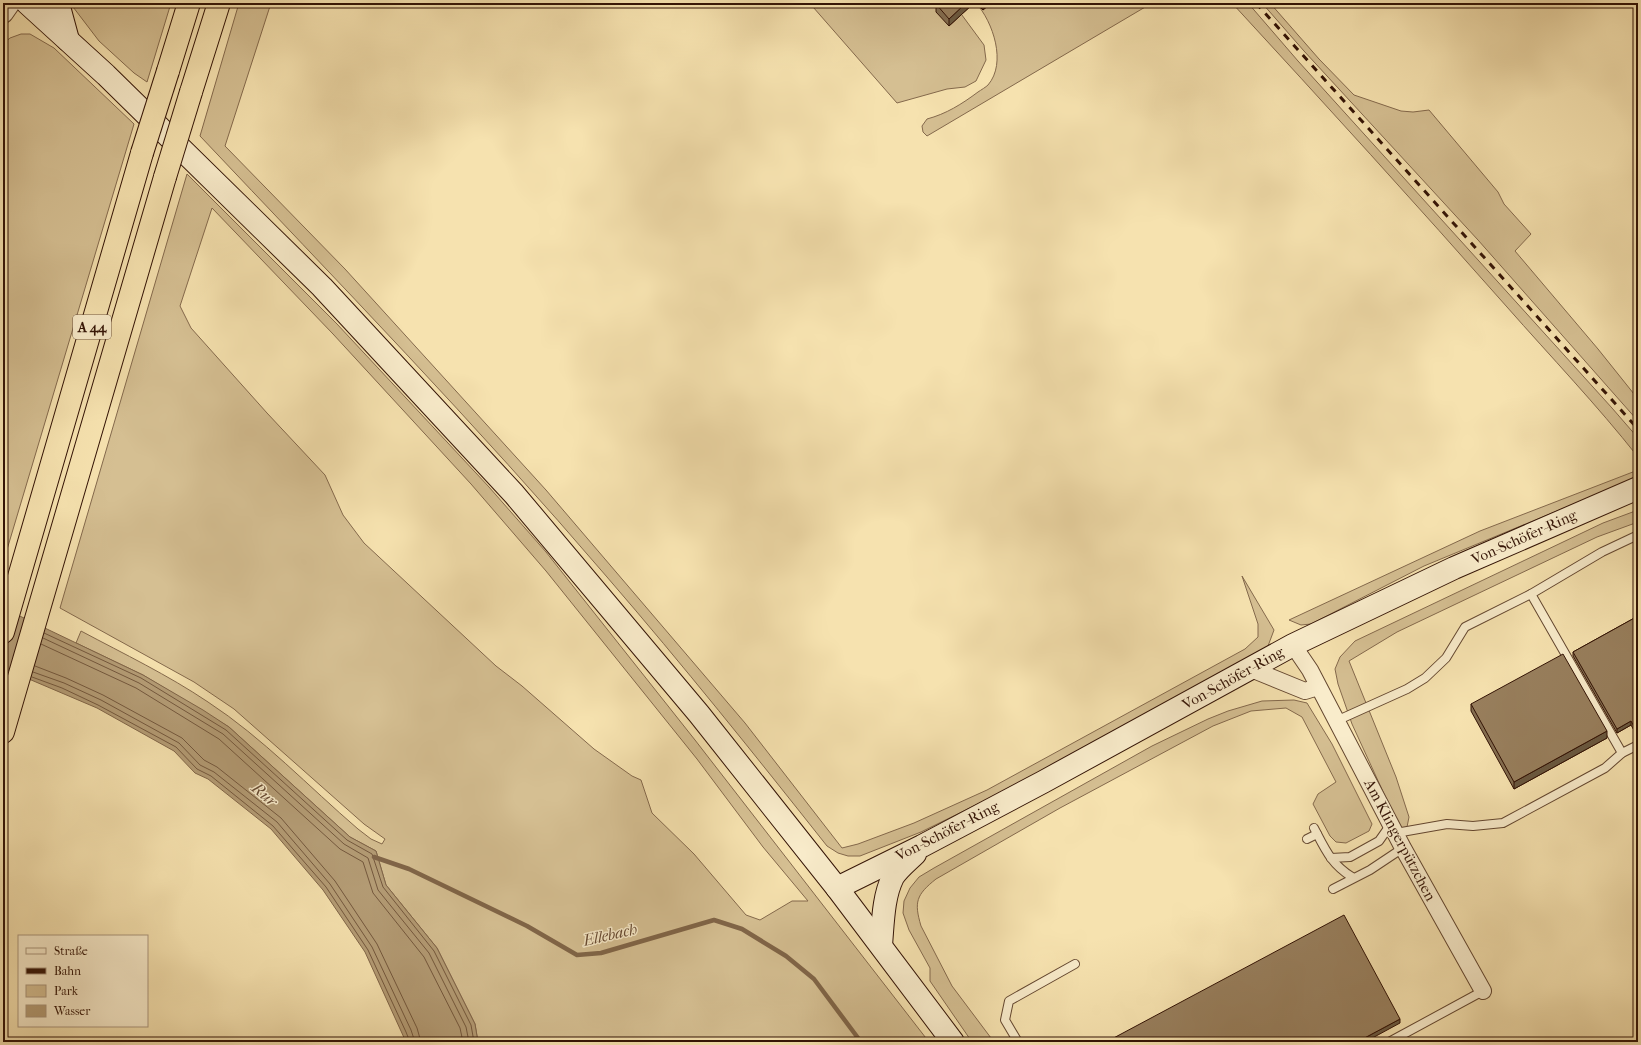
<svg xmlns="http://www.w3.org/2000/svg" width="1641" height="1045" font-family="'IM FELL French Canon',serif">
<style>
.green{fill:#d5bf92;stroke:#84694c;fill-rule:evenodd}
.water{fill:#b49c75;stroke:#806548}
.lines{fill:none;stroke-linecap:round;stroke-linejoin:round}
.shore{stroke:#74583d;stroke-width:1}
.stream{stroke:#806548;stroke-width:4.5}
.service-casing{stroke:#644730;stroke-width:10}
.minor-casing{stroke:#644730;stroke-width:18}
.tertiary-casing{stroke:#644730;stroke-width:22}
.secondary-casing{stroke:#331305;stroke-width:24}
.motorway-casing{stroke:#331305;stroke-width:24}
.service{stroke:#f9eccb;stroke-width:8}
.minor{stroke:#f9eccb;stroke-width:16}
.tertiary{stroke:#f9eccb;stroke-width:20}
.secondary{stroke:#f9eccb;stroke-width:22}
.motorway{stroke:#f6e2af;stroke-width:22}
.rail{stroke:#331305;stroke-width:3;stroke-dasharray:7 7;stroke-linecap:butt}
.motorway-bridge-casing{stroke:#331305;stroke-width:24;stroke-linecap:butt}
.motorway-bridge{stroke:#f6e2af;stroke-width:22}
.wall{fill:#836d50;stroke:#331305}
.shaded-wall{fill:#6a5941;stroke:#331305}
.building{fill:#987f5d;stroke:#331305}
.labels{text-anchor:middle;stroke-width:3;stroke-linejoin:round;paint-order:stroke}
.shield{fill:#f9eccb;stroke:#6e5440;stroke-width:1}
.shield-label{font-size:14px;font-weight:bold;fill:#331305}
.street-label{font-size:15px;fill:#331305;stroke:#f9eccb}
.water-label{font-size:16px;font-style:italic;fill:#674a32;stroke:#f9eccb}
</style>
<rect width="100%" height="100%" fill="#f6e2af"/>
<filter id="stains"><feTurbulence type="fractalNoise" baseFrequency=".005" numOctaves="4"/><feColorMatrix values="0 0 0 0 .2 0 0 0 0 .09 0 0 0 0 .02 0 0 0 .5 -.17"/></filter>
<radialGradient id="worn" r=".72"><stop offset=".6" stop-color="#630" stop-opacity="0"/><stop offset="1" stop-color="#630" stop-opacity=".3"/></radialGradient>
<!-- green -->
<g class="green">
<polygon points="70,3 171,3 147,82 134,73 99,41"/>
<path d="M239 3H271L225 146 345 269 546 490 745 723 842 848 858 844 914 823 987 790 1245 649 1258 637V624L1242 576 1274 630 1268 646 1053 767 921 832 860 856H848L838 853 827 846C755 755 683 665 607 577 477 425 337 281 200 136Z"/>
<polygon points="820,3 960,3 956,7 984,45 986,60 976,81 965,87 947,89 897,103 813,7"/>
<path d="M976 3H1152L927 136 923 132 922 126 927 119C946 114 962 104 978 92 981 90 986 87 988 85 1007 63 993 22 976 3Z"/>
<path d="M1232 3H1248L1298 61 1612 408 1638 438V457C1597 405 1551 357 1507 307 1417 205 1325 104 1232 3Z"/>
<polygon points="1262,3 1270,3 1319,59 1354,95 1401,111 1413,112 1429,110 1498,192 1504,204 1531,234 1515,251 1598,349 1638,399 1638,421 1478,240 1304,51"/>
<polygon points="21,34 30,34 54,48 134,124 3,563 3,44 10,38"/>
<path d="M187 174 337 324 489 487 546 552 695 740 929 1042H478L475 1024 437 948 386 885 376 851 350 837 229 727 143 675 76 643 81 631C124 654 168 675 208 702 263 738 309 787 358 829L371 839 382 844 385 839 364 824 234 709 194 682 60 608ZM212 208 333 334 471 484 546 571 697 759 763 847 808 901H792L760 920 746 915 694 854 652 813 641 780 632 776 594 749 522 686 496 666 364 543 343 515 325 475 267 413 191 328 180 306Z"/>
<polygon points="1638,470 1638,479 1586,499 1424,566 1311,624 1301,625 1289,620 1480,531"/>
<polygon points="1638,510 1638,522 1597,537 1397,632 1349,661 1396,777 1409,817 1407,827 1402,833 1352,724 1338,684 1335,669 1340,657 1355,641 1603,523"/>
<path d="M1294 700 1307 703 1332 744 1372 824 1369 831 1346 843 1336 842 1330 836 1313 804 1318 794 1336 782 1302 717 1286 708 1251 711 1213 726 1060 808 936 879C916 895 914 902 921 926L952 986 994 1042H972L930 981V968L909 930 903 913 904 901 910 888 919 877 934 868 1152 746 1208 719 1228 711 1262 701Z"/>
</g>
<!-- water -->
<polygon class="water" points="3,608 143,675 203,710 229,727 350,837 376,851 386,885 437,948 475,1024 478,1042 406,1042 365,952 323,890 271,829 208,779 195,773 174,751 97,708 3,668"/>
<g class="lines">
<!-- shore -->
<g class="shore">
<polyline points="44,633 141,678 226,730 347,840 372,854 383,887 434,951 471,1025 474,1042"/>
<polyline points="43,638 139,683 223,734 344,844 368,858 378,890 429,953 466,1027 469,1042"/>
<polyline points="41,644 136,688 219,739 340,849 363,862 373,893 424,957 460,1028 463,1042"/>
<polyline points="35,666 66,678 103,695 182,738 204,760 217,767 281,818 335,881 377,944 417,1028 421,1042"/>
<polyline points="33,672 64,683 101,700 179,743 200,765 214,772 277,822 330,884 372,947 411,1030 415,1042"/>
<polyline points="32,677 62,688 98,705 176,747 197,769 211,776 273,826 326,887 368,950 406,1032 410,1042"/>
</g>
<!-- stream -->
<polyline class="stream" points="374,857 409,869 527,926 577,955 601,953 714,920 742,929 786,956 814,979 861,1042"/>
<defs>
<g id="service">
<polyline points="1531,594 1622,753"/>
<polyline points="1336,721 1407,689 1425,678 1446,658 1465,627 1531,594 1602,552 1638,535"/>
<path d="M1314 828C1325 849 1331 864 1352 877"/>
<polyline points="1396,833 1447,824 1473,826 1503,823 1605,768 1622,753 1638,745"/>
<polyline points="1307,839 1317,834"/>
<polyline points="1331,858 1350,857 1379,841 1391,824"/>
<polyline points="1333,889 1370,870 1403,848"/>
<polyline points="1018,1042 1005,1020 1009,1001 1075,964"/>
<polyline points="1389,1042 1483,991"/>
</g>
<g id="minor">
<polyline points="1293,645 1310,670 1403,848 1483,991"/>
<polyline points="1251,669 1305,691 1318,687"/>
</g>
<polyline id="tertiary" points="3,13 10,3"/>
<g id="secondary">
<polyline points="27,3 106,75 322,287 514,494 699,714 837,888 953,1042"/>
<polyline points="58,3 68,40"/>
<polyline points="837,888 922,846 1043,782 1293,645 1454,568 1638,488"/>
<path d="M881 945C883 923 883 897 893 877 898 869 908 861 915 854"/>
</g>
<g id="motorway">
<polyline points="168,71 189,3"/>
<polyline points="191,92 219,3"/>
<polyline points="3,632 142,153"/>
<polyline points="3,732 165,177"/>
</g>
</defs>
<!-- service casing -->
<use href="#service" class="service-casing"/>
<!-- minor casing -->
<use href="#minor" class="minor-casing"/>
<!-- tertiary casing -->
<use href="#tertiary" class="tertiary-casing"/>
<!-- secondary casing -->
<use href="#secondary" class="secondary-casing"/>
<!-- motorway casing -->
<use href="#motorway" class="motorway-casing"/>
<!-- service -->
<use href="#service" class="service"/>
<!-- minor -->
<use href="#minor" class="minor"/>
<!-- tertiary -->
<use href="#tertiary" class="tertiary"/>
<!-- secondary -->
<use href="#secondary" class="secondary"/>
<!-- motorway -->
<use href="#motorway" class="motorway"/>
<!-- rail -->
<polyline class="rail" points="1256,3 1638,429"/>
<defs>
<g id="motorway-bridge">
<polyline points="142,153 168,71"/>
<polyline points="165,177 191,92"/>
</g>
</defs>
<!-- motorway-bridge casing -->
<use href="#motorway-bridge" class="motorway-bridge-casing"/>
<!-- motorway-bridge -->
<use href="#motorway-bridge" class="motorway-bridge"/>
</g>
<!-- wall -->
<g class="wall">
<polygon points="937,3 974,3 949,26 936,12 936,4"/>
<polygon points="976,3 991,3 983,10"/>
<polygon points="1638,616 1638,733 1636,734 1631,725 1617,733 1573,656 1573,652"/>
<polygon points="1471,704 1607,738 1514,789 1471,711"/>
</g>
<!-- shaded-wall -->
<g class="shaded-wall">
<polygon points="966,3 974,3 949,26 949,19"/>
<polygon points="983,3 991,3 983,10"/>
<polygon points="1631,721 1631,725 1617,733 1617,729"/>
<polygon points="1638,729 1638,733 1636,734 1636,730"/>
<polygon points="1607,731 1607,738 1514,789 1514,782"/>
<polygon points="1400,1019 1400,1023 1365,1042 1357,1042"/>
</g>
<!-- building -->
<g class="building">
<polygon points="937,3 966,3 949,19 936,4"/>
<polygon points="1638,616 1638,729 1636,730 1631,721 1617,729 1573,652"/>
<polygon points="1563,654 1607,731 1514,782 1471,704"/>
<polygon points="1344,915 1400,1019 1357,1042 1109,1042 1108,1041"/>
</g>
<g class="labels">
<!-- shield labels -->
<rect class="shield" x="73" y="315" width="38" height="24" rx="3"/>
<g class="shield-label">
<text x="92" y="332">A 44</text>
</g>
<!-- street labels -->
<g class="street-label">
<text transform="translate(1524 537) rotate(-24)" y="5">Von-Schöfer-Ring</text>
<text transform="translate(1233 678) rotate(-29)" y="5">Von-Schöfer-Ring</text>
<text transform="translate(947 831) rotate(-27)" y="5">Von-Schöfer-Ring</text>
<text transform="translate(1400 840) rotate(62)" y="5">Am Klingerpützchen</text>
</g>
<!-- water labels -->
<g class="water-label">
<text transform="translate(265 794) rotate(40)" y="6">Rur</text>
<text transform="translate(610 934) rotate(-13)" y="6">Ellebach</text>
</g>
</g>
<!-- margin -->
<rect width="1641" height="1045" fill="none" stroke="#f6e2af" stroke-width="16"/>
<rect x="4" y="4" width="1633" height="1037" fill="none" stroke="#331305" stroke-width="2"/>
<rect x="8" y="8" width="1625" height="1029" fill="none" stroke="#331305"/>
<!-- legend -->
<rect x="18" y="935" width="130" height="92" fill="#f9eccb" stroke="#aa957c"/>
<rect x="26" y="948" width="20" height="6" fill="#f9eccb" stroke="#aa957c"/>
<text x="54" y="955" font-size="12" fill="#331305">Straße</text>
<rect x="26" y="968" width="20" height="6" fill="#331305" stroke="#aa957c"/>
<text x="54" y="975" font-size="12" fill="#331305">Bahn</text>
<rect x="26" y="985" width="20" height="12" fill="#d5bf92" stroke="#aa957c"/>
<text x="54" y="995" font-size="12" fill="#331305">Park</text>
<rect x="26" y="1005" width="20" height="12" fill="#b49c75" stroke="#aa957c"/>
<text x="54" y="1015" font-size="12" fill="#331305">Wasser</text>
<rect width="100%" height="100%" filter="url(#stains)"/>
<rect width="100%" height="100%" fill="url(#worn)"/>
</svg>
